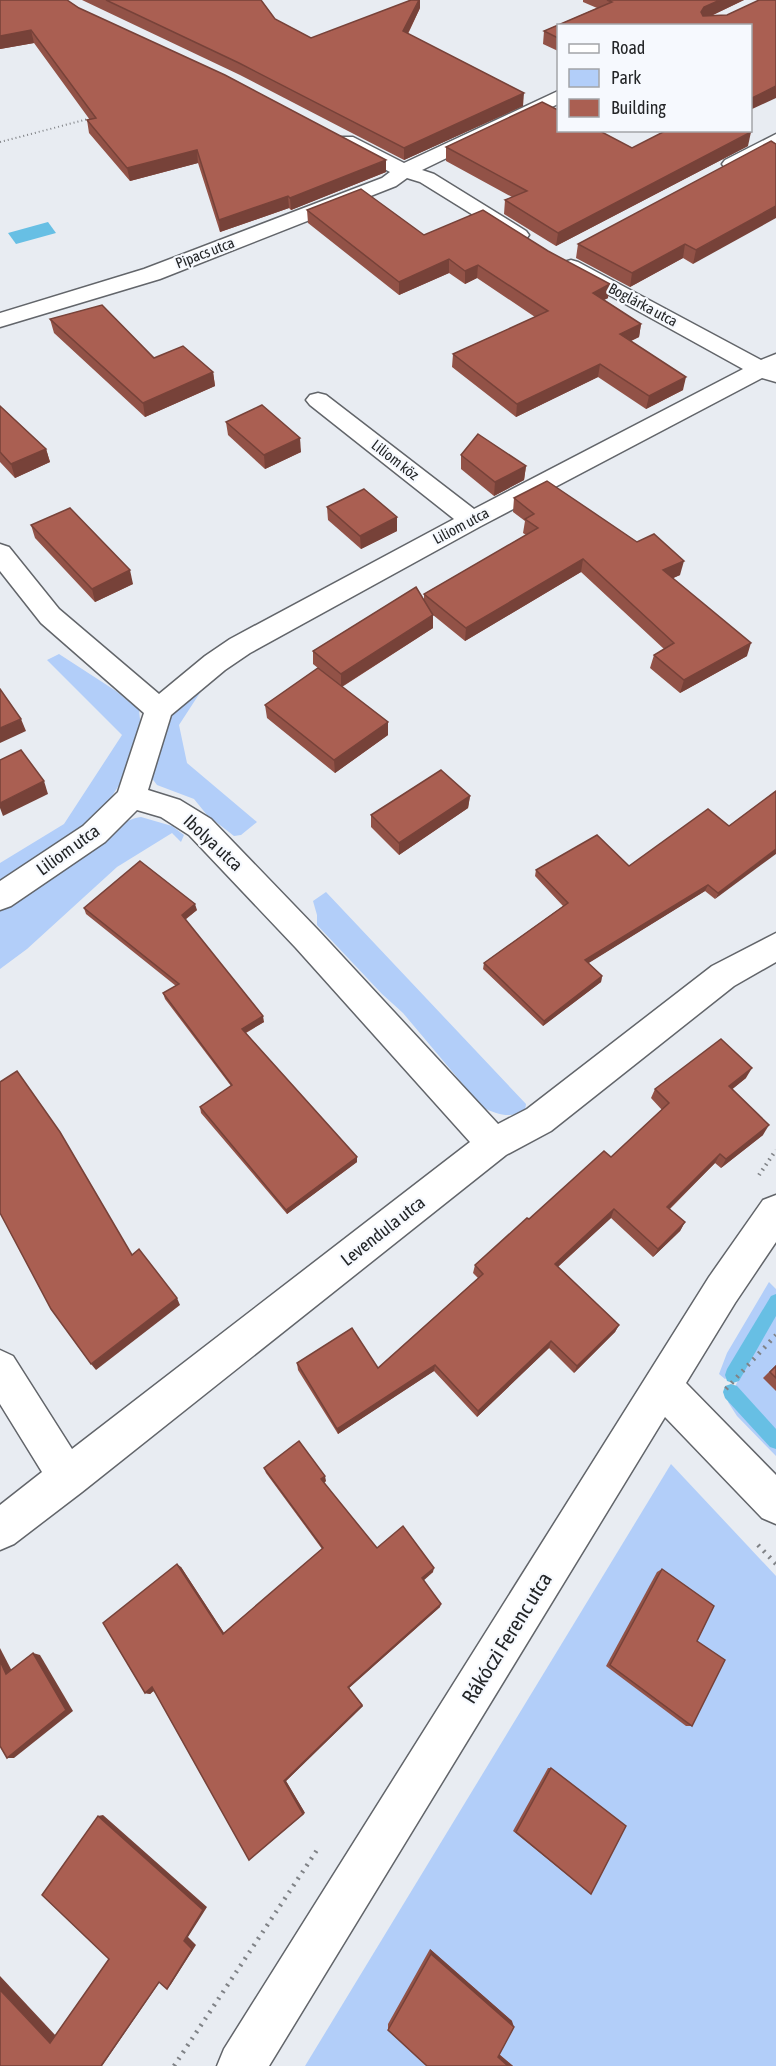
<svg xmlns="http://www.w3.org/2000/svg" width="776" height="2066" font-family="'Asap Condensed',sans-serif">
<style>
.green{fill:#b2cef9}
.water{fill:#67bfe4}
.lines{fill:none;stroke-linecap:round;stroke-linejoin:round}
.stream{fill:#67bfe4;fill-rule:evenodd}
.minor-casing{stroke:#62656a;stroke-width:3}
.path-far2{stroke:#808387;stroke-width:2;stroke-dasharray:1 3;stroke-linecap:butt}
.path-far1{stroke:#808387;stroke-width:4;stroke-dasharray:1.5 4.5;stroke-linecap:butt}
.path{stroke:#808387;stroke-width:4.5;stroke-dasharray:2 6;stroke-linecap:butt}
.minor{fill:#fff;fill-rule:evenodd}
.wall{fill:#925247}
.shaded-wall{fill:#774239}
.building{fill:#aa5f52;stroke:#774239;stroke-width:1.5}
.labels{text-anchor:middle;stroke-width:4.5;stroke-linejoin:round;paint-order:stroke}
.far-street-label{font-size:15px;fill:#232527;stroke:#f6f9fe}
.street-label{font-size:18px;fill:#232527;stroke:#f6f9fe}
.near-street-label{font-size:21px;fill:#232527;stroke:#f6f9fe}
</style>
<rect width="100%" height="100%" fill="#e8ecf2"/>
<!-- green -->
<g class="green">
<polygon points="59,654 116,691 139,710 141,729 123,779 107,804 66,839 0,887 0,863 64,824 122,735 47,660"/>
<polygon points="205,685 179,725 187,763 257,822 241,835 234,836 207,815 194,799 157,785 151,777 165,722"/>
<path d="M141 817 172 826 184 835 181 842 172 833 117 867 27 949 0 969V908C29 887 111 820 141 817Z"/>
<path d="M326 892 526 1104 525 1111C510 1119 496 1114 482 1107L403 1013 382 994 317 925V915L313 901Z"/>
<polygon points="769,1282 776,1289 776,1456 737,1416 728,1402 739,1378 733,1375 725,1379 719,1374 727,1353"/>
<polygon points="671,1464 776,1576 776,2066 305,2066"/>
</g>
<!-- water -->
<polygon class="water" points="48,222 56,233 16,244 8,233"/>
<g class="lines">
<!-- stream -->
<g class="stream">
<polygon points="776,1294 776,1316 739,1381 733,1383 727,1381 725,1375 727,1369 771,1296"/>
<polygon points="731,1384 737,1386 776,1429 776,1449 770,1447 725,1398 723,1392 725,1386"/>
</g>
<defs>
<g id="minor">
<polygon points="558,91 558,104 422,170 434,174 526,231 529,235 526,239 519,241 512,239 420,182 407,178 396,186 160,279 0,327 0,313 144,269 382,178 390,172 339,145 336,141 339,137 353,137 404,163"/>
<path d="M776 134V148C762 156 742 172 725 168L722 164 725 160Z"/>
<polygon points="571,260 578,262 761,360 776,354 776,382 762,378 481,526 250,653 225,670 171,715 148,790 180,800 211,819 318,930 498,1124 527,1109 712,966 776,933 776,962 734,986 551,1131 506,1155 82,1492 14,1544 0,1550 0,1505 42,1472 0,1404 0,1350 13,1356 72,1449 470,1142 296,948 189,835 161,817 137,810 105,842 11,906 0,910 0,881 83,826 118,792 144,713 41,623 0,571 0,544 9,547 59,609 159,694 205,656 230,639 454,519 310,405 306,400 310,395 318,393 326,395 474,509 743,369 564,270 560,266 564,262"/>
<polygon points="776,1195 776,1242 735,1303 686,1383 776,1475 776,1524 762,1518 665,1417 269,2066 217,2066 224,2049 709,1277 763,1200"/>
</g>
</defs>
<!-- minor casing -->
<use href="#minor" class="minor-casing"/>
<!-- path-far2 -->
<polyline class="path-far2" points="0,142 92,118"/>
<!-- path-far1 -->
<polyline class="path-far1" points="759,1175 776,1150"/>
<!-- path -->
<g class="path">
<polyline points="726,1389 776,1335"/>
<polyline points="758,1545 776,1564"/>
<polyline points="174,2066 319,1847"/>
</g>
<!-- minor -->
<use href="#minor" class="minor"/>
</g>
<!-- wall -->
<g class="wall">
<polygon points="0,0 79,8 386,172 291,210 289,208 220,232 198,163 130,181 89,133 87,120 90,120 34,43 0,49"/>
<polygon points="82,0 261,0 275,19 311,38 420,8 408,34 523,106 404,160 240,75"/>
<polygon points="583,0 744,0 711,16 776,98 558,26 558,51 543,44 544,31 597,8 583,2"/>
<polygon points="776,144 693,264 683,258 630,287 576,258 578,244"/>
<polygon points="748,146 556,246 504,214 505,200 512,197 446,161 446,147 632,148"/>
<polygon points="307,210 424,235 608,298 604,300 641,324 639,337 631,341 683,390 646,409 598,377 516,417 452,367 453,354 535,317 477,278 465,284 449,273 399,295 308,223"/>
<polygon points="50,319 154,358 213,372 215,386 145,417 54,333"/>
<polygon points="0,406 46,449 50,462 15,478 0,462"/>
<polygon points="226,422 301,452 265,469 228,435"/>
<polygon points="461,455 526,466 524,480 494,496 461,469"/>
<polygon points="514,498 680,575 673,578 747,656 680,693 650,668 654,655 664,649 581,572 465,641 433,615 433,628 342,687 388,735 335,773 267,718 265,705 334,681 313,664 313,651 424,600 424,594 526,535 523,533 525,521 513,512"/>
<polygon points="327,507 397,531 361,549 328,520"/>
<polygon points="31,525 133,584 95,602 35,538"/>
<polygon points="776,791 715,899 705,891 588,963 602,976 601,982 543,1026 483,969 484,963 563,906 535,876 536,870 629,866 729,826"/>
<polygon points="470,796 468,808 399,855 371,827 371,815"/>
<polygon points="84,908 197,910 185,920 264,1022 246,1033 357,1162 287,1214 201,1113 200,1107 231,1086 165,999 163,993 176,986 86,914"/>
<polygon points="746,1078 732,1089 763,1135 721,1168 715,1163 670,1209 685,1222 680,1231 653,1257 611,1218 558,1267 619,1325 615,1332 574,1373 549,1348 477,1417 434,1371 338,1434 298,1370 297,1363 378,1368 478,1278 473,1273 475,1265 529,1219 611,1157 662,1110 651,1098 655,1089"/>
<polygon points="776,1365 776,1391 763,1378"/>
<polygon points="264,1468 326,1481 324,1483 377,1548 433,1572 423,1580 440,1607 349,1688 363,1706 286,1781 305,1813 153,1691 150,1694 145,1693 181,1567 224,1633 322,1549 266,1473"/>
<polygon points="662,1569 697,1641 692,1726 686,1726 606,1666 657,1572"/>
<polygon points="548,1768 551,1768 591,1894 513,1831"/>
<polygon points="430,1949 512,2021 499,2054 513,2066 427,2066 388,2030 388,2024"/>
</g>
<!-- shaded-wall -->
<g class="shaded-wall">
<polygon points="419,0 420,0 420,8 403,43 403,31"/>
<polygon points="720,0 744,0 702,20 701,12 704,7"/>
<polygon points="31,30 34,43 0,49 0,36"/>
<polygon points="776,86 776,98 750,110 750,99"/>
<polygon points="524,93 523,106 404,160 404,148"/>
<polygon points="751,132 748,146 556,246 558,233"/>
<polygon points="197,150 198,163 130,181 127,168"/>
<polygon points="386,160 386,172 291,210 290,198"/>
<polygon points="288,196 289,208 220,232 219,220"/>
<polygon points="776,206 776,218 693,264 696,250"/>
<polygon points="685,244 683,258 630,287 632,273"/>
<polygon points="449,259 449,273 399,295 399,282"/>
<polygon points="478,265 477,278 465,284 465,271"/>
<polygon points="610,284 608,298 591,306 593,293"/>
<polygon points="641,324 639,337 618,347 620,334"/>
<polygon points="600,364 598,377 516,417 517,404"/>
<polygon points="213,372 215,386 145,417 143,403"/>
<polygon points="686,377 683,390 646,409 649,396"/>
<polygon points="300,438 301,452 265,469 264,455"/>
<polygon points="46,449 50,462 15,478 11,464"/>
<polygon points="526,466 524,480 494,496 495,482"/>
<polygon points="397,517 397,531 361,549 360,536"/>
<polygon points="583,559 581,572 465,641 466,628"/>
<polygon points="684,561 680,575 660,584 663,570"/>
<polygon points="130,570 133,584 95,602 92,589"/>
<polygon points="433,615 433,628 341,687 341,674"/>
<polygon points="751,643 747,656 680,693 684,680"/>
<polygon points="21,719 26,731 0,743 0,728"/>
<polygon points="388,722 388,735 335,773 334,760"/>
<polygon points="44,781 48,794 3,816 0,808 0,803"/>
<polygon points="470,796 468,808 399,855 399,843"/>
<polygon points="776,849 776,854 715,899 718,893"/>
<polygon points="708,885 705,891 584,966 585,960"/>
<polygon points="195,904 197,910 183,921 182,915"/>
<polygon points="602,976 601,982 543,1026 544,1021"/>
<polygon points="263,1016 264,1022 243,1034 242,1029"/>
<polygon points="752,1068 746,1078 724,1096 729,1086"/>
<polygon points="769,1125 763,1135 721,1168 726,1159"/>
<polygon points="720,1154 715,1163 663,1215 667,1207"/>
<polygon points="357,1157 357,1162 287,1214 286,1210"/>
<polygon points="614,1209 611,1218 552,1272 555,1264"/>
<polygon points="685,1222 680,1231 653,1257 658,1249"/>
<polygon points="177,1298 180,1305 96,1370 91,1364"/>
<polygon points="619,1325 615,1332 574,1373 577,1366"/>
<polygon points="551,1341 549,1348 477,1417 478,1411"/>
<polygon points="435,1365 434,1371 338,1434 337,1429"/>
<polygon points="325,1476 326,1481 322,1484 321,1479"/>
<polygon points="177,1564 181,1567 226,1636 223,1634"/>
<polygon points="434,1568 433,1572 422,1582 422,1578"/>
<polygon points="441,1604 440,1607 349,1688 348,1687"/>
<polygon points="0,1648 14,1675 6,1674 0,1661"/>
<polygon points="33,1653 40,1655 73,1711 14,1758 7,1758"/>
<polygon points="152,1687 156,1689 150,1694 145,1693"/>
<polygon points="362,1705 363,1706 286,1781 305,1813 249,1860 284,1781"/>
<polygon points="103,1815 207,1907 188,1937 196,1945 171,1984 167,1989 184,1941 98,1816"/>
<polygon points="430,1949 512,2021 514,2027 431,1954"/>
<polygon points="0,1976 57,2037 50,2043 0,1990"/>
<polygon points="163,1977 102,2066 101,2066 159,1982"/>
<polygon points="495,2051 513,2066 508,2066 498,2057"/>
</g>
<!-- building -->
<g class="building">
<polygon points="0,0 67,0 79,8 225,75 386,160 290,198 288,196 219,220 197,150 127,168 87,120 96,118 31,30 0,36"/>
<polygon points="106,0 261,0 275,19 311,38 411,0 419,0 403,31 524,93 404,148 239,63"/>
<polygon points="607,0 720,0 704,7 701,12 703,16 727,15 759,0 776,0 776,86 750,99 750,26 558,26 558,38 544,31 612,2"/>
<polygon points="542,102 558,110 558,130 598,130 632,148 667,130 747,130 751,132 558,233 505,200 527,191 446,147"/>
<polygon points="771,141 776,144 776,206 696,250 685,244 632,273 578,244"/>
<polygon points="361,189 424,235 483,210 548,251 610,284 593,293 641,324 620,334 686,377 649,396 600,364 517,404 453,354 548,311 478,265 465,271 449,259 399,282 307,210"/>
<polygon points="102,305 154,358 183,346 213,372 143,403 50,319"/>
<polygon points="262,405 300,438 264,455 226,422"/>
<polygon points="0,406 46,449 11,464 0,452"/>
<polygon points="478,434 526,466 495,482 461,455"/>
<polygon points="547,481 637,542 654,534 684,561 663,570 751,643 684,680 654,655 674,643 583,559 466,628 424,594 538,528 525,519 534,514 514,498"/>
<polygon points="364,489 397,517 360,536 327,507"/>
<polygon points="70,508 130,570 92,589 31,525"/>
<polygon points="416,587 433,615 341,674 313,651"/>
<polygon points="318,668 388,722 334,760 265,705"/>
<polygon points="0,689 21,719 0,728"/>
<polygon points="21,750 44,781 0,803 0,760"/>
<polygon points="441,770 470,796 399,843 371,815"/>
<polygon points="776,791 776,849 718,893 708,885 585,960 602,976 544,1021 484,963 568,903 536,870 597,835 629,866 708,809 729,826"/>
<polygon points="140,861 195,904 182,915 263,1016 242,1029 357,1157 286,1210 200,1107 232,1085 163,993 179,984 84,908"/>
<polygon points="721,1039 752,1068 729,1086 769,1125 726,1159 720,1154 667,1207 685,1222 658,1249 614,1209 555,1264 619,1325 577,1366 551,1341 478,1411 435,1365 337,1429 297,1363 352,1328 378,1368 483,1274 475,1265 527,1218 529,1219 604,1151 611,1157 669,1103 655,1089"/>
<polygon points="17,1071 60,1132 132,1255 139,1249 177,1298 91,1364 51,1309 0,1213 0,1082"/>
<polygon points="776,1366 776,1378 770,1372"/>
<polygon points="299,1441 325,1476 321,1479 377,1548 403,1526 434,1568 422,1578 441,1604 348,1687 362,1705 284,1781 303,1814 249,1860 152,1687 145,1693 103,1623 177,1564 223,1634 323,1548 264,1468"/>
<polygon points="662,1569 714,1606 697,1641 725,1660 692,1726 610,1665"/>
<polygon points="33,1653 66,1710 7,1758 0,1746 0,1661 6,1674"/>
<polygon points="551,1768 626,1826 591,1894 516,1832"/>
<polygon points="98,1816 203,1910 184,1941 192,1949 167,1989 159,1982 101,2066 0,2066 0,1990 50,2043 109,1959 42,1895"/>
<polygon points="431,1954 514,2027 498,2057 508,2066 427,2066 388,2030"/>
</g>
<g class="labels">
<!-- far-street labels -->
<g class="far-street-label">
<text transform="translate(205 253) rotate(-21)" y="5">Pipacs utca</text>
<text transform="translate(643 305) rotate(28)" y="5">Boglárka utca</text>
<text transform="translate(395 460) rotate(38)" y="5">Liliom köz</text>
<text transform="translate(461 526) rotate(-28)" y="5">Liliom utca</text>
</g>
<!-- street labels -->
<g class="street-label">
<text transform="translate(213 843) rotate(43)" y="6">Ibolya utca</text>
<text transform="translate(68 850) rotate(-36)" y="6">Liliom utca</text>
<text transform="translate(383 1231) rotate(-38)" y="6">Levendula utca</text>
</g>
<!-- near-street labels -->
<g class="near-street-label">
<text transform="translate(507 1638) rotate(-58)" y="7">Rákóczi Ferenc utca</text>
</g>
</g>
<!-- legend -->
<rect x="557" y="24" width="195" height="108" fill="#f6f9fe" stroke="#a2a4a8" stroke-width="1.5"/>
<rect x="569" y="44" width="30" height="9" fill="#ffffff" stroke="#a2a4a8" stroke-width="1.5"/>
<text x="611" y="54" font-size="18" fill="#232527">Road</text>
<rect x="569" y="69" width="30" height="18" fill="#b2cef9" stroke="#a2a4a8" stroke-width="1.5"/>
<text x="611" y="84" font-size="18" fill="#232527">Park</text>
<rect x="569" y="99" width="30" height="18" fill="#aa5f52" stroke="#a2a4a8" stroke-width="1.5"/>
<text x="611" y="114" font-size="18" fill="#232527">Building</text>
</svg>
